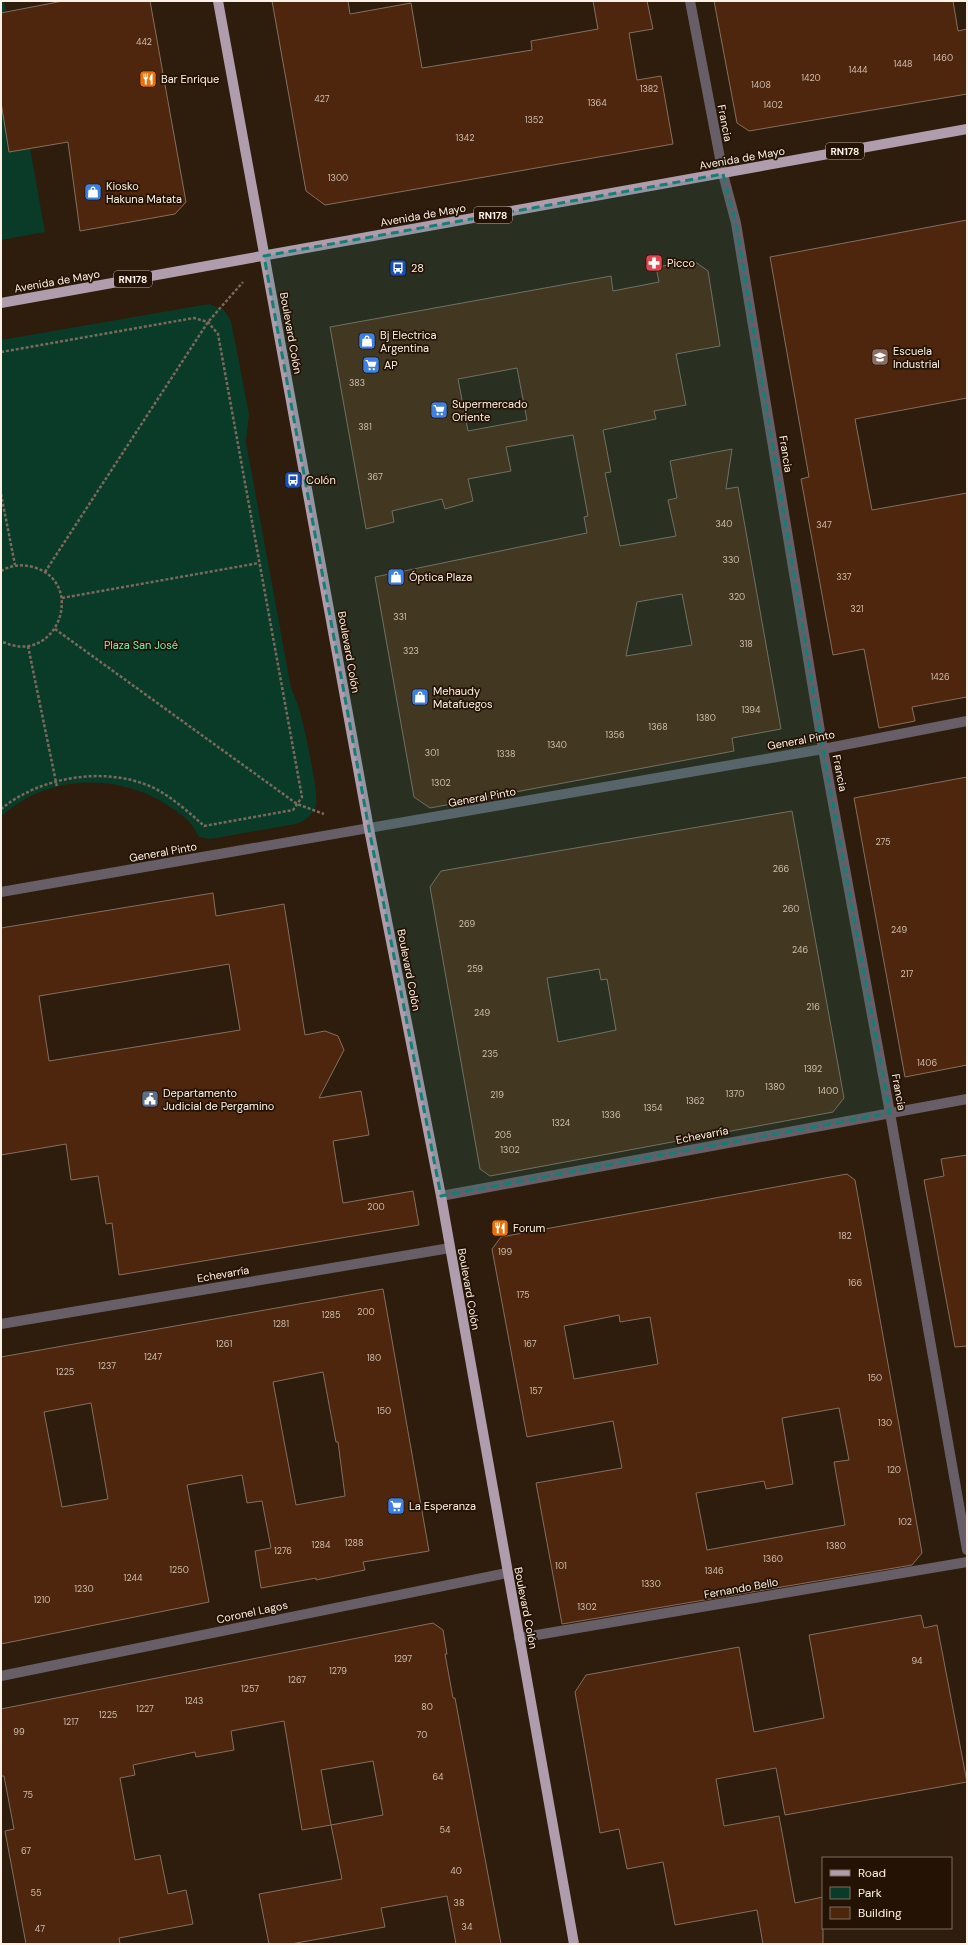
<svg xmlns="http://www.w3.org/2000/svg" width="968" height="1945" font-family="'DM Sans',sans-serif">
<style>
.green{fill:#0a3b28}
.building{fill:#4d260d;stroke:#866e60;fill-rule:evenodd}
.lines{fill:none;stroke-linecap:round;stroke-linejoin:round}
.path{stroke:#7a6a5d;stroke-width:2.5;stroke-dasharray:3 2;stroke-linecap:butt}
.minor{stroke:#675e67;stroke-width:10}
.major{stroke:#af9cad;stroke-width:10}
.marked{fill:#1b7c74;fill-opacity:0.2;stroke:#1b7c74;stroke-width:3;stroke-dasharray:8 5;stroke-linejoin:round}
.labels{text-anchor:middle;stroke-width:3.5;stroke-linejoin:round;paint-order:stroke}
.number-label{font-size:9px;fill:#d1beb0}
.shield{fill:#241304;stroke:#bcaea3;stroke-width:1}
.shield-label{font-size:10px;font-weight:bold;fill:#fdf1e7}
.poi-label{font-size:11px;fill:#fdf1e7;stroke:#241304;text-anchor:start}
.street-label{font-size:11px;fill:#fdf1e7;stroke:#241304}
.park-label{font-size:11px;fill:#6cf3b9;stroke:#241304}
</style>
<rect width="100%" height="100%" fill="#2e1c0d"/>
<!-- green -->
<g class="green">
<polygon points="1,1 4,1 45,232 1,240"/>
<path d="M209 304 224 310 231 321 249 414 246 442 291 688C294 695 297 702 299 708 304 725 319 793 316 806 313 815 305 821 296 824L210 839 199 837C192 822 184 816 170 807 120 772 46 774 1 817V340Z"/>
</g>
<!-- building -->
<g class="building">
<polygon points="63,1 150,1 186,202 175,214 80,231 68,142 9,152 1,102 1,13"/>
<polygon points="272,1 348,1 350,14 411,3 422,68 532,50 531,41 598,29 593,1 647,1 653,29 629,33 637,80 661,76 673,144 325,205 306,191"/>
<polygon points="714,1 953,1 958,31 967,29 967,94 749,131 737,123"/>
<polygon points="967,220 967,398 855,419 872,510 967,493 967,697 912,707 915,721 879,728 864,649 833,655 801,479 809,477 770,257"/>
<path d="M694 261 708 271 720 346 676 354 686 405 654 411 656 419 603 430 611 472 605 473 620 546 676 536 668 500 677 498 670 461 732 449 726 489 738 487 781 729 732 738 734 751 430 808 414 797 375 577 587 533 584 517 588 516 573 435 506 447 511 471 468 479 473 501 445 509 442 499 392 511 394 522 366 529 330 327 611 276 613 291 659 282 656 267ZM517 368 527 420 468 431 458 379ZM682 594 692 645 626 656 637 602Z"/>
<polygon points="967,777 967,1065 905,1077 854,798"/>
<path d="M792 811 844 1098 833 1112 490 1176 480 1169 430 887 441 871ZM599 969 601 980 607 979 616 1030 558 1042 547 978Z"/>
<path d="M213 893 216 916 284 904 305 1035 325 1031 338 1036 344 1050 319 1098 361 1091 369 1135 333 1141 343 1203 413 1191 419 1225 119 1275 112 1223 106 1224 98 1176 71 1180 66 1144 1 1155V928ZM229 964 240 1030 49 1061 39 996Z"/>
<polygon points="967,1155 967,1346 955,1347 924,1180 944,1176 941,1159"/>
<path d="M847 1174 855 1180 922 1553 912 1565 562 1624 536 1483 622 1468 613 1421 527 1437 492 1249 501 1237ZM619 1315 620 1322 650 1317 658 1364 574 1379 564 1326ZM839 1408 849 1460 834 1462 845 1525 707 1550 696 1493 764 1481 766 1489 793 1484 782 1418Z"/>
<path d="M383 1289 429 1551 363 1562 365 1570 316 1580V1578L261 1588 255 1551 271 1548 262 1501 247 1503 242 1475 187 1485 209 1602 1 1644V1357ZM323 1372 336 1442H338L345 1496 296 1505 273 1382ZM91 1403 108 1499 62 1507 44 1412Z"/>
<polygon points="921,1615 924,1628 937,1625 967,1782 785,1815 776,1768 716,1779 724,1826 779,1816 795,1903 823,1897 823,1944 763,1944 757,1910 675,1925 663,1862 627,1869 619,1829 600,1833 575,1692 586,1675 739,1647 754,1732 824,1718 809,1635"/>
<path d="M433 1623 443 1630 447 1654H445L453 1698H455L501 1944H456L447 1896 381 1908 385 1927 291 1944H269L259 1894 342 1879 331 1825 302 1830 284 1721 231 1731 234 1750 196 1757 195 1752 133 1765 135 1775 120 1778 135 1860 160 1855 168 1894 186 1890 193 1924 119 1938 120 1944H26L5 1831 14 1829 4 1776H1V1709ZM373 1761 383 1815 331 1825 321 1770Z"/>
</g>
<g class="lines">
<!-- path -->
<g class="path">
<path d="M1 352 194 318 208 322 218 334 302 797 293 810 204 826C190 813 174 799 156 789 108 765 41 776 1 809"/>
<polyline points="1,494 15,565"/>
<path d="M1 571C11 565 22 564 33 567 88 582 57 669 1 641"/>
<polyline points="45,572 208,322 243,282"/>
<polyline points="62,598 259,563"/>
<polyline points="55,629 297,804 324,814"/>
<polyline points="28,646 57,787"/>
</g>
<!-- minor -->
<g class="minor">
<polyline points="690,1 723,174 736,223 823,749 890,1113 967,1550"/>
<polyline points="1,892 823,749 967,721"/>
<polyline points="441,1196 967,1099"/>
<polyline points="1,1324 450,1248"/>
<polyline points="519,1638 967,1562"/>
<polyline points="1,1676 507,1573"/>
</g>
<!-- major -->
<g class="major">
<polyline points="218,1 369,829 441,1196 574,1944"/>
<polyline points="1,303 967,129"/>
</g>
</g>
<!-- marked area -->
<path class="marked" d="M723 174 736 223 823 749 890 1113 441 1196 369 829 264 256Z"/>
<!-- icons -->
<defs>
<symbol id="restaurant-square" viewBox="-11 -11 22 22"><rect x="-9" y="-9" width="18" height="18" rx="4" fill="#e8710a" stroke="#241304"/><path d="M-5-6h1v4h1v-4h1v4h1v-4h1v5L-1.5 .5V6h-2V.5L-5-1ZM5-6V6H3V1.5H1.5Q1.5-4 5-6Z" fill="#fff"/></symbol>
<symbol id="shop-square" viewBox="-11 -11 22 22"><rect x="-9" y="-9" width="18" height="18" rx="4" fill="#3f7fe0" stroke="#241304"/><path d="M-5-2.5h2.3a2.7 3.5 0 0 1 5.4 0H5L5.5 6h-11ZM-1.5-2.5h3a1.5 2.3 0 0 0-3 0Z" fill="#fff"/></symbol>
<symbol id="pharmacy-square" viewBox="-11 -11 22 22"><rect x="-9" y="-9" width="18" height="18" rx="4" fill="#e0444e" stroke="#241304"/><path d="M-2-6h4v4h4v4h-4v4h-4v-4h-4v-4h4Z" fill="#fff"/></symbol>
<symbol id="bus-square" viewBox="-11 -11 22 22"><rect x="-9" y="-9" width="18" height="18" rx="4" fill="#1a4fb4" stroke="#241304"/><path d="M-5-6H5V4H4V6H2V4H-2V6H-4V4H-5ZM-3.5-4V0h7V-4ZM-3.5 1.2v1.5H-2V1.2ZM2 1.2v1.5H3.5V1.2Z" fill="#fff"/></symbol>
<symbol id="school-square" viewBox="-11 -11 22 22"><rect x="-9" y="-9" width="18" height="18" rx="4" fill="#8d6e63" stroke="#241304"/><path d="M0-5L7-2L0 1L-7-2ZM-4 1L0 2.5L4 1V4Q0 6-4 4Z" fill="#fff"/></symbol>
<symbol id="supermarket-square" viewBox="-11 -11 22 22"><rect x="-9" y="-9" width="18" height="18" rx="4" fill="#3f7fe0" stroke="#241304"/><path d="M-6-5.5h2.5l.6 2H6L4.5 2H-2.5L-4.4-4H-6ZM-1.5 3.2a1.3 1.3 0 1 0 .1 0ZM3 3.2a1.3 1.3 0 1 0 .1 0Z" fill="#fff"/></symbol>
<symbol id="civic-square" viewBox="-11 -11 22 22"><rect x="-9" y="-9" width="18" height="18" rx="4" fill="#5c6f8a" stroke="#241304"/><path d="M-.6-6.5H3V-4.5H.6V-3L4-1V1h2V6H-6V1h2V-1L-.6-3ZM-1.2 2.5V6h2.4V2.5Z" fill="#fff"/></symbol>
</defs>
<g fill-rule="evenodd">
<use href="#restaurant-square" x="138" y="69" width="20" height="20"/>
<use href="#shop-square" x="83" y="182" width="20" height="20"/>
<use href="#pharmacy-square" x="644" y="253" width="20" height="20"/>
<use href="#bus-square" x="388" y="258" width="20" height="20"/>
<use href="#shop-square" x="357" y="331" width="20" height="20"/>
<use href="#school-square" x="870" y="347" width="20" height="20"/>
<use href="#supermarket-square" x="361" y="355" width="20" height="20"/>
<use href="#supermarket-square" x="429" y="400" width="20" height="20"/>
<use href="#bus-square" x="283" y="470" width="20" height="20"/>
<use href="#shop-square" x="386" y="567" width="20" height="20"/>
<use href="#shop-square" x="410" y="687" width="20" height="20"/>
<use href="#civic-square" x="140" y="1089" width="20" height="20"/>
<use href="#restaurant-square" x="490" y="1218" width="20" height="20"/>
<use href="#supermarket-square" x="386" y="1496" width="20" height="20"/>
</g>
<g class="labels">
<!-- number labels -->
<g class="number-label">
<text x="144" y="45">442</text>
<text x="943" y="61">1460</text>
<text x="903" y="67">1448</text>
<text x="858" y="73">1444</text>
<text x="811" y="81">1420</text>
<text x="761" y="88">1408</text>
<text x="649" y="92">1382</text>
<text x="322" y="102">427</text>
<text x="597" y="106">1364</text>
<text x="773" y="108">1402</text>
<text x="534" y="123">1352</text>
<text x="465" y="141">1342</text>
<text x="338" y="181">1300</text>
<text x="357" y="386">383</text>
<text x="365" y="430">381</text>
<text x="375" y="480">367</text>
<text x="724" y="527">340</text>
<text x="824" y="528">347</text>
<text x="731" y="563">330</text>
<text x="844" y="580">337</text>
<text x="737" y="600">320</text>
<text x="857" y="612">321</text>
<text x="400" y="620">331</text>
<text x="746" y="647">318</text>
<text x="411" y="654">323</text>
<text x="940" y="680">1426</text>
<text x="751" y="713">1394</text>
<text x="706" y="721">1380</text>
<text x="658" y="730">1368</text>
<text x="615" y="738">1356</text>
<text x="557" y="748">1340</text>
<text x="432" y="756">301</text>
<text x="506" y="757">1338</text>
<text x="441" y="786">1302</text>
<text x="883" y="845">275</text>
<text x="781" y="872">266</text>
<text x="791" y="912">260</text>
<text x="467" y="927">269</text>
<text x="899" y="933">249</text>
<text x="800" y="953">246</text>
<text x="475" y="972">259</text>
<text x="907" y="977">217</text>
<text x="813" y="1010">216</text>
<text x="482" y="1016">249</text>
<text x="490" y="1057">235</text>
<text x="927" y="1066">1406</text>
<text x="813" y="1072">1392</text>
<text x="775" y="1090">1380</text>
<text x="828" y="1094">1400</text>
<text x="735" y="1097">1370</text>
<text x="497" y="1098">219</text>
<text x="695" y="1104">1362</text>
<text x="653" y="1111">1354</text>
<text x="611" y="1118">1336</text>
<text x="561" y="1126">1324</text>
<text x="503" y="1138">205</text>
<text x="510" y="1153">1302</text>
<text x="376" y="1210">200</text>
<text x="845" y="1239">182</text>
<text x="505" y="1255">199</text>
<text x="855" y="1286">166</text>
<text x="523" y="1298">175</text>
<text x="366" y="1315">200</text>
<text x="331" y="1318">1285</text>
<text x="281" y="1327">1281</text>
<text x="224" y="1347">1261</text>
<text x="530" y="1347">167</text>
<text x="153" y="1360">1247</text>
<text x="374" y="1361">180</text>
<text x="107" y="1369">1237</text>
<text x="65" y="1375">1225</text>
<text x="875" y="1381">150</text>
<text x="536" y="1394">157</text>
<text x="384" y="1414">150</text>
<text x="885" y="1426">130</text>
<text x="894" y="1473">120</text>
<text x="905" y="1525">102</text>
<text x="354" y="1546">1288</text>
<text x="321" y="1548">1284</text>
<text x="836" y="1549">1380</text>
<text x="283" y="1554">1276</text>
<text x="773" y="1562">1360</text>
<text x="561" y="1569">101</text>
<text x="179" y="1573">1250</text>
<text x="714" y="1574">1346</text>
<text x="133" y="1581">1244</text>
<text x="651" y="1587">1330</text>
<text x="84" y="1592">1230</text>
<text x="42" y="1603">1210</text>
<text x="587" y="1610">1302</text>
<text x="403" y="1662">1297</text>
<text x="917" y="1664">94</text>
<text x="338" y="1674">1279</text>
<text x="297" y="1683">1267</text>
<text x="250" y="1692">1257</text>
<text x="194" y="1704">1243</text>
<text x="427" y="1710">80</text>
<text x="145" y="1712">1227</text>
<text x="108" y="1718">1225</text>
<text x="71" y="1725">1217</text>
<text x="19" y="1735">99</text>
<text x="422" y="1738">70</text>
<text x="438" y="1780">64</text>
<text x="28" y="1798">75</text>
<text x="445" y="1833">54</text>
<text x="26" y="1854">67</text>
<text x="456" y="1874">40</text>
<text x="36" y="1896">55</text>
<text x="459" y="1906">38</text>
<text x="467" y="1930">34</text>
<text x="40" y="1932">47</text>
</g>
<!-- shield labels -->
<g class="shield">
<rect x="826" y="143" width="38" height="16" rx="3"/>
<rect x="474" y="207" width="38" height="16" rx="3"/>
<rect x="114" y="271" width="38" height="16" rx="3"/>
</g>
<g class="shield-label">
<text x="845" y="155">RN178</text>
<text x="493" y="219">RN178</text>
<text x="133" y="283">RN178</text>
</g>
<!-- poi labels -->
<g class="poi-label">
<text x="161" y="83">Bar Enrique</text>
<text x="106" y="190">Kiosko<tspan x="106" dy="13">Hakuna Matata</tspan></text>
<text x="667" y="267">Picco</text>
<text x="411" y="272">28</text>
<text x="380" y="339">Bj Electrica<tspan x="380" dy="13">Argentina</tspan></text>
<text x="893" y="355">Escuela<tspan x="893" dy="13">Industrial</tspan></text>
<text x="384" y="369">AP</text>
<text x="452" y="408">Supermercado<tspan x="452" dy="13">Oriente</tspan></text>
<text x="306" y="484">Colón</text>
<text x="409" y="581">Óptica Plaza</text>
<text x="433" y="695">Mehaudy<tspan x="433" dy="13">Matafuegos</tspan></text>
<text x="163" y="1097">Departamento<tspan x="163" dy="13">Judicial de Pergamino</tspan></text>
<text x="513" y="1232">Forum</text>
<text x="409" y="1510">La Esperanza</text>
</g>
<!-- street labels -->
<g class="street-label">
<text transform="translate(725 123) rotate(79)" y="4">Francia</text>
<text transform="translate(742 158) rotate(-10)" y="4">Avenida de Mayo</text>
<text transform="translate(423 215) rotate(-10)" y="4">Avenida de Mayo</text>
<text transform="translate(57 281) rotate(-10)" y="4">Avenida de Mayo</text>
<text transform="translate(291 333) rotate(80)" y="4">Boulevard Colón</text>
<text transform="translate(786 454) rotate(81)" y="4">Francia</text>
<text transform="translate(349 652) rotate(80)" y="4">Boulevard Colón</text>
<text transform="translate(801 740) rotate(-10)" y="4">General Pinto</text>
<text transform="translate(840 773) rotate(79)" y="4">Francia</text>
<text transform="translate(482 797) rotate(-10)" y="4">General Pinto</text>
<text transform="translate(163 852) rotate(-10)" y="4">General Pinto</text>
<text transform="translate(409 970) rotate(79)" y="4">Boulevard Colón</text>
<text transform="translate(899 1092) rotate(80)" y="4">Francia</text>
<text transform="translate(702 1135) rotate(-11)" y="4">Echevarría</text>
<text transform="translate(223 1274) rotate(-10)" y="4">Echevarría</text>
<text transform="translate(469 1289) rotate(80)" y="4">Boulevard Colón</text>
<text transform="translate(741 1588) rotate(-10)" y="4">Fernando Bello</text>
<text transform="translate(526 1608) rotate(79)" y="4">Boulevard Colón</text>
<text transform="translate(252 1612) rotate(-12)" y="4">Coronel Lagos</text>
</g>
<!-- park labels -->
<g class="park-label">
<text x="141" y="649">Plaza San José</text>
</g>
</g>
<!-- border -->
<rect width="968" height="1945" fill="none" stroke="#fdf1e7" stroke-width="4"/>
<!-- legend -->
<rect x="822" y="1857" width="130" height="72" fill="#241304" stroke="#7b6c5f"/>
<rect x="830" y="1870" width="20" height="6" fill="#af9cad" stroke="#7b6c5f"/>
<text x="858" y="1877" font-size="12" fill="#fdf1e7">Road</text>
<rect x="830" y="1887" width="20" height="12" fill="#0a3b28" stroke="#7b6c5f"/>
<text x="858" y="1897" font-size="12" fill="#fdf1e7">Park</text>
<rect x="830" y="1907" width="20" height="12" fill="#4d260d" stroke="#7b6c5f"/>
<text x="858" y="1917" font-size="12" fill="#fdf1e7">Building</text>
</svg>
